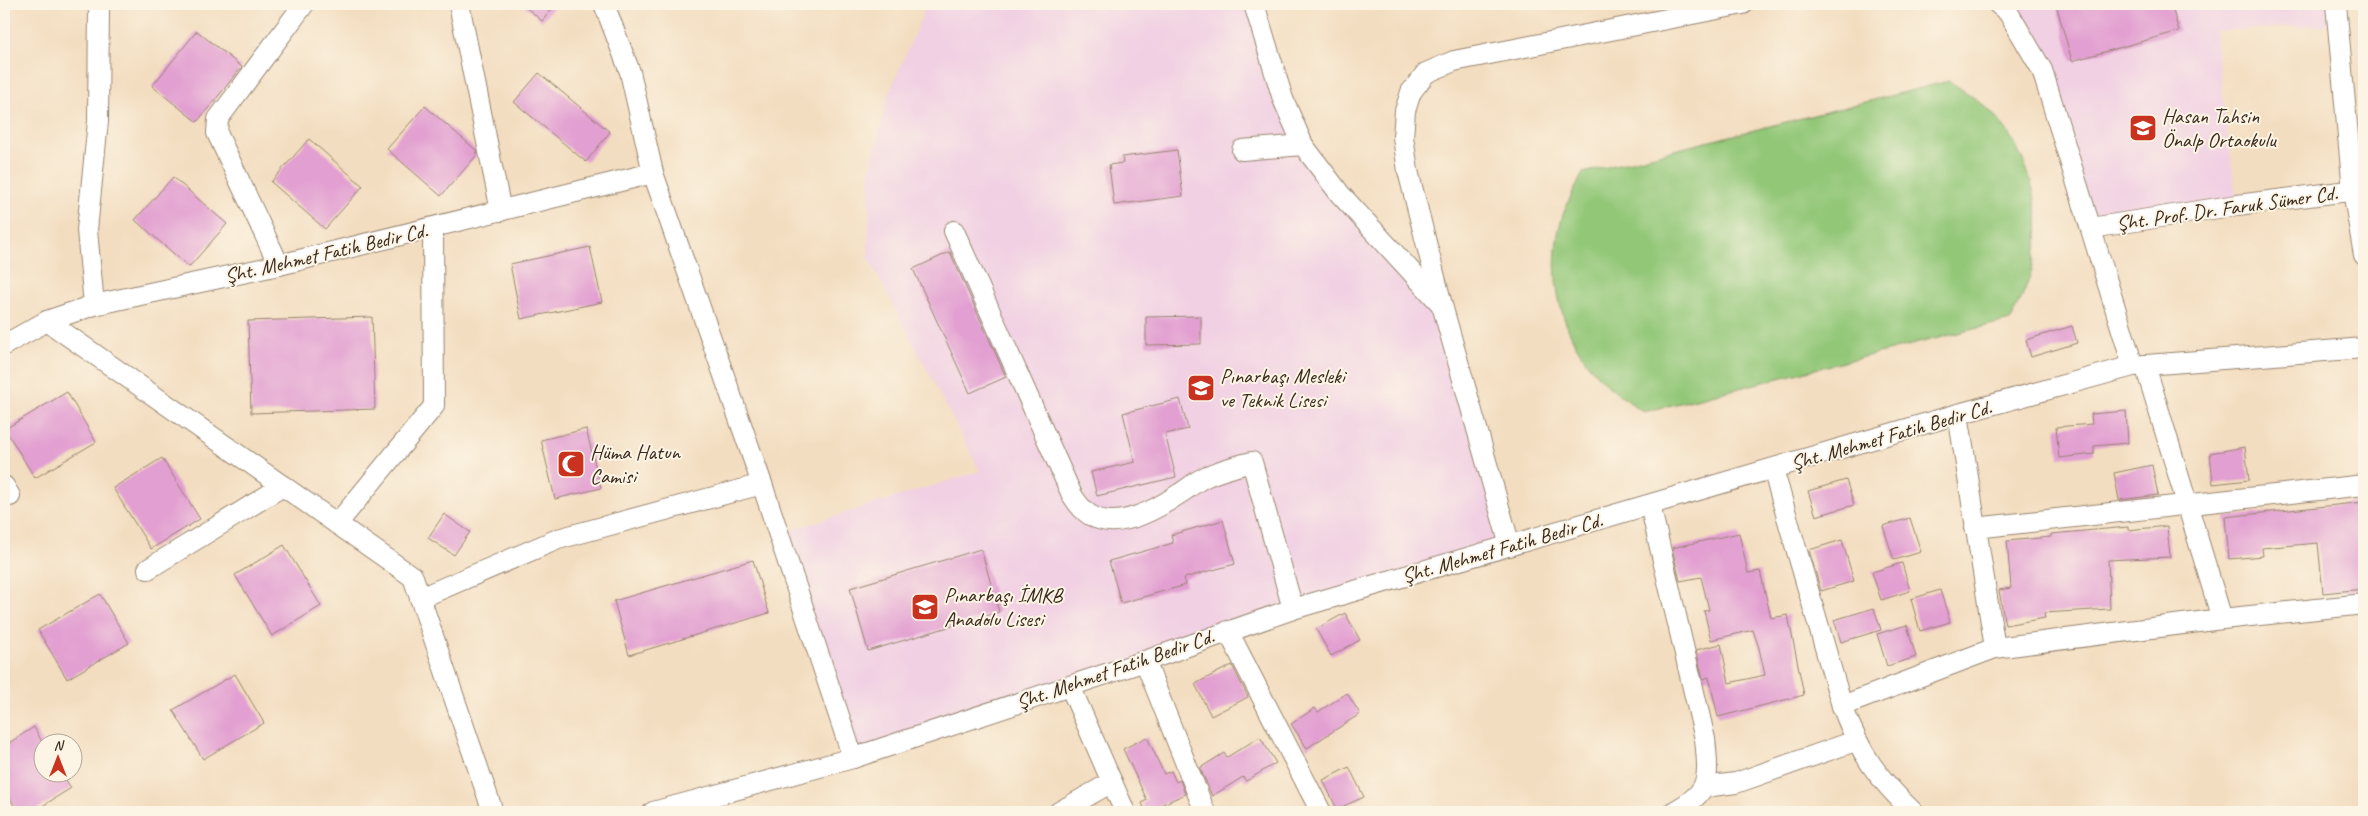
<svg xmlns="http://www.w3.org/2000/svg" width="2368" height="816" font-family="Caveat,sans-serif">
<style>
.built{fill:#f1d0e3}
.park{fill:#93c778;stroke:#67784b}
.building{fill:#e29fd1}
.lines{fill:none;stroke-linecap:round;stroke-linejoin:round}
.minor-casing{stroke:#97846f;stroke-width:22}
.minor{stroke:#fff;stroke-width:20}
.labels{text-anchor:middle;stroke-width:4;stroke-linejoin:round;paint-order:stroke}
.poi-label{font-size:21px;fill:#3b2a1e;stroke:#fcf5e5;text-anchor:start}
.street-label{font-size:21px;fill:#3b2a1e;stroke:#fcf5e5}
</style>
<rect width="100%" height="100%" fill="#fcf5e5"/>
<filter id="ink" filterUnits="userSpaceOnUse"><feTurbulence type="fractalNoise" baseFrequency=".02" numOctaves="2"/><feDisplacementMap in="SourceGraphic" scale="10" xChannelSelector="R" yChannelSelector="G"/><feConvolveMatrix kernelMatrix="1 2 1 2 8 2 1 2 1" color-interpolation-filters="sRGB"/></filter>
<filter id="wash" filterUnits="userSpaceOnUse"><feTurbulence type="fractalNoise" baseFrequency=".0096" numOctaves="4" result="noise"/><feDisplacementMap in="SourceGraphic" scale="20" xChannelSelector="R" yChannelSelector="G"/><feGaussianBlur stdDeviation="1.12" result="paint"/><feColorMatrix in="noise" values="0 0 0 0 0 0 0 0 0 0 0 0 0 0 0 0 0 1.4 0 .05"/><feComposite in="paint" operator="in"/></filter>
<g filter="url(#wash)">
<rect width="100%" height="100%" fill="#f3ddc0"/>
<!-- built -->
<g class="built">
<polygon points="927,4 1254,4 1303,145 1442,305 1510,546 853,758 778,534 980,471 868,257 870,170 888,96"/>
<polygon points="1998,4 2336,4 2338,24 2214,31 2237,205 2091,228 2042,70"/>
</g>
<!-- park -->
<path class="park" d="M1949 81C1964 91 1979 100 1992 113 2031 155 2047 215 2032 270 2027 288 2018 304 2010 320L1644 412C1629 402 1614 392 1602 380 1561 339 1546 276 1561 221 1566 204 1575 189 1583 173Z"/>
<g id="blocks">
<!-- building -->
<g class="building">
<polygon points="522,4 556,4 542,21"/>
<polygon points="2071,4 2171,4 2179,31 2072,61 2057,8"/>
<polygon points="197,31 242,67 197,122 152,86"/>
<polygon points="539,73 610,132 586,162 514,102"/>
<polygon points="425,106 477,151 477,155 441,196 387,149"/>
<polygon points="309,139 363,186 325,229 271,182"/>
<polygon points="1177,150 1183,196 1114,205 1109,165 1123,163 1122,157"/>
<polygon points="173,177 227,224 189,267 135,220"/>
<polygon points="590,247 602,302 521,319 510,264"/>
<polygon points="950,252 1006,377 970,393 913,269"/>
<polygon points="1201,316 1201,344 1146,345 1146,317"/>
<polygon points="372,317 375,409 251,413 248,321"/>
<polygon points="2072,326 2077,343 2031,357 2026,340"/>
<polygon points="67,392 96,442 35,478 5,429"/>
<polygon points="1180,399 1188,429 1165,434 1176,477 1097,496 1091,472 1135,462 1123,413"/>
<polygon points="2126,411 2128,443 2094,446 2094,454 2059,458 2056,427 2092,424 2091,414"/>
<polygon points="586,429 601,488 555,499 541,440"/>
<polygon points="2245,447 2249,480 2213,484 2210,453"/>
<polygon points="162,458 200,519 151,549 113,488"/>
<polygon points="2152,465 2158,495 2119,500 2114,473"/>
<polygon points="1846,480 1854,505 1816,516 1808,491"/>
<polygon points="2364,502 2364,589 2323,593 2318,543 2262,548 2263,556 2229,559 2225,517"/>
<polygon points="444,514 470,532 454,555 428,538"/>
<polygon points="1910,518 1921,552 1894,560 1883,526"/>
<polygon points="1223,520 1235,564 1184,578 1186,585 1121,603 1109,561 1173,543 1171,535"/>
<polygon points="2167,526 2170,557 2108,560 2110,609 2044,613 2045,618 2005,625 1999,590 2011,588 2007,541 2051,537 2051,534 2128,527 2128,530"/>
<polygon points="1739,533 1748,573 1760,571 1771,618 1788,615 1804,695 1718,717 1709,677 1703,679 1696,650 1721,644 1729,683 1765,675 1759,648 1753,630 1711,640 1704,611 1709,610 1701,577 1680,581 1672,548"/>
<polygon points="1842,540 1854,581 1821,591 1809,550"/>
<polygon points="284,545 321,606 272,636 235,575"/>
<polygon points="981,549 999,612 868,651 850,588"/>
<polygon points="753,560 769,613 629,655 614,601"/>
<polygon points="1902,563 1910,591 1881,600 1872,572"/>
<polygon points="1940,590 1950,622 1920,631 1911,599"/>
<polygon points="100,594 129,643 67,679 38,630"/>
<polygon points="1874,608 1881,630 1841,642 1834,620"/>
<polygon points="1345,613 1360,640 1331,656 1316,629"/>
<polygon points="1907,625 1916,657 1887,666 1877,634"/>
<polygon points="1232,665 1248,697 1211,716 1195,684"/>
<polygon points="235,674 264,723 203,759 173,710"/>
<polygon points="1347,693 1360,714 1307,748 1291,724 1315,708 1318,712"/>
<polygon points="34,727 42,742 42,774 62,774 71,788 33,812 18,812 4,788 4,746"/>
<polygon points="1147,737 1164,774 1171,771 1176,782 1180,780 1185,794 1146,812 1142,803 1147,800 1123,749"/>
<polygon points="1260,737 1276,763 1246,781 1243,777 1212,796 1200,768 1224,753 1227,757"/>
<polygon points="1349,767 1364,797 1337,809 1323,780"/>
</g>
</g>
</g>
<g filter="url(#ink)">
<use href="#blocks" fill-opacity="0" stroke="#97846f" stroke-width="1"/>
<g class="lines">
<defs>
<g id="minor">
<polyline points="459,4 501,211"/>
<polyline points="604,4 630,72 653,173 762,484 853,758"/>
<polyline points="1254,4 1283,99 1303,145 1340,194 1441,304"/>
<polyline points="1998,4 2008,12 2042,70 2133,366"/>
<polyline points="2336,4 2353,191 2364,255"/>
<polyline points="1242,150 1303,145"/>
<polyline points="2091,228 2237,205 2364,189"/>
<path d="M954 231 1072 495C1077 503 1082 510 1090 515 1117 532 1157 509 1179 494 1188 489 1196 481 1205 477 1220 470 1236 466 1252 462L1293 609"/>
<polyline points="279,265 217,133 218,119 304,4"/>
<polyline points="94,305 87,230 98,121 99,4"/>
<polyline points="47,321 413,577 493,812"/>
<polyline points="4,345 47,321 94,305 279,265 653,173"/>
<polyline points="2145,365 2222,619"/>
<polyline points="1958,414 1995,648"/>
<path d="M1773 469 1842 706C1861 755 1876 776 1913 812"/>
<polyline points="4,486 10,496"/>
<path d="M1650 505 1705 739C1709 779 1711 792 1673 812"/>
<polyline points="337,524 434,406 433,228"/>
<polyline points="1975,528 2364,485"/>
<polyline points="1510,546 1442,305 1408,171 1403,137 1405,111 1411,92 1426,73 1454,61 1743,4"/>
<polyline points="148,569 283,486"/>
<polyline points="420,598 558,539 762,484"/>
<polyline points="1228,631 1321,812"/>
<polyline points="1145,661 1205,812"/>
<polyline points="1070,686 1125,812"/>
<polyline points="1842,706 1995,648 2222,619 2364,604"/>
<polyline points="1704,787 1736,783 1855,741"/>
<polyline points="653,812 853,758 1145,661 1293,609 1958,414 2133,366 2364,348"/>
<polyline points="1059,812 1112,782"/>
</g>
</defs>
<!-- minor casing -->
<use href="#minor" class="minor-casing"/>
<!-- minor -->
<use href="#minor" class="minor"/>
</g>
</g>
<!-- icons -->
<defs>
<symbol id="school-square" viewBox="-11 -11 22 22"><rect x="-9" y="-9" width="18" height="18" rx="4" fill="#c8321e" stroke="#fcf5e5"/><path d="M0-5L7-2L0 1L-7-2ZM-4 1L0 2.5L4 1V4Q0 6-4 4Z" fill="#fff"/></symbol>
<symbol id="mosque-square" viewBox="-11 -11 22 22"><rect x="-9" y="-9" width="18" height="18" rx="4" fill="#c8321e" stroke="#fcf5e5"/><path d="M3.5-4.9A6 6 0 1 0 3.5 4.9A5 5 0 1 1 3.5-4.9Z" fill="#fff"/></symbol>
</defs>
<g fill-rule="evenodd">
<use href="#school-square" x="2127" y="112" width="32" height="32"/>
<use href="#school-square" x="1185" y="372" width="32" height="32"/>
<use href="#mosque-square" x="555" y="448" width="32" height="32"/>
<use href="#school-square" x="909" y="591" width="32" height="32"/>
</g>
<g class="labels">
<!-- poi labels -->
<g class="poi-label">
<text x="2162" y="123">Hasan Tahsin<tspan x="2162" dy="24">Önalp Ortaokulu</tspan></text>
<text x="1220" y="383">Pınarbaşı Mesleki<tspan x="1220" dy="24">ve Teknik Lisesi</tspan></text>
<text x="590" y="459">Hüma Hatun<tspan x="590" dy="24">Camisi</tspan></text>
<text x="944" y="602">Pınarbaşı İMKB<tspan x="944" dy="24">Anadolu Lisesi</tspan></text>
</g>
<!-- street labels -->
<g class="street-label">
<text transform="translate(2227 208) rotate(-8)" y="7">Şht. Prof. Dr. Faruk Sümer Cd.</text>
<text transform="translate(326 253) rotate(-13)" y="7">Şht. Mehmet Fatih Bedir Cd.</text>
<text transform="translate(1891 435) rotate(-16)" y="7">Şht. Mehmet Fatih Bedir Cd.</text>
<text transform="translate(1502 548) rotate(-16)" y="7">Şht. Mehmet Fatih Bedir Cd.</text>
<text transform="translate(1115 669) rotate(-19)" y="7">Şht. Mehmet Fatih Bedir Cd.</text>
</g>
</g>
<!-- margin -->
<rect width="2368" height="816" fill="none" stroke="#fcf5e5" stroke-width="20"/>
<!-- north arrow -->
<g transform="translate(58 758)"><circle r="24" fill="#fcf5e5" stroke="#afa495"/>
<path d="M0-4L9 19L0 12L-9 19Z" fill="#c8321e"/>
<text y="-8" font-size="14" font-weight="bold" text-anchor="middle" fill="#3b2a1e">N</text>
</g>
</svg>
